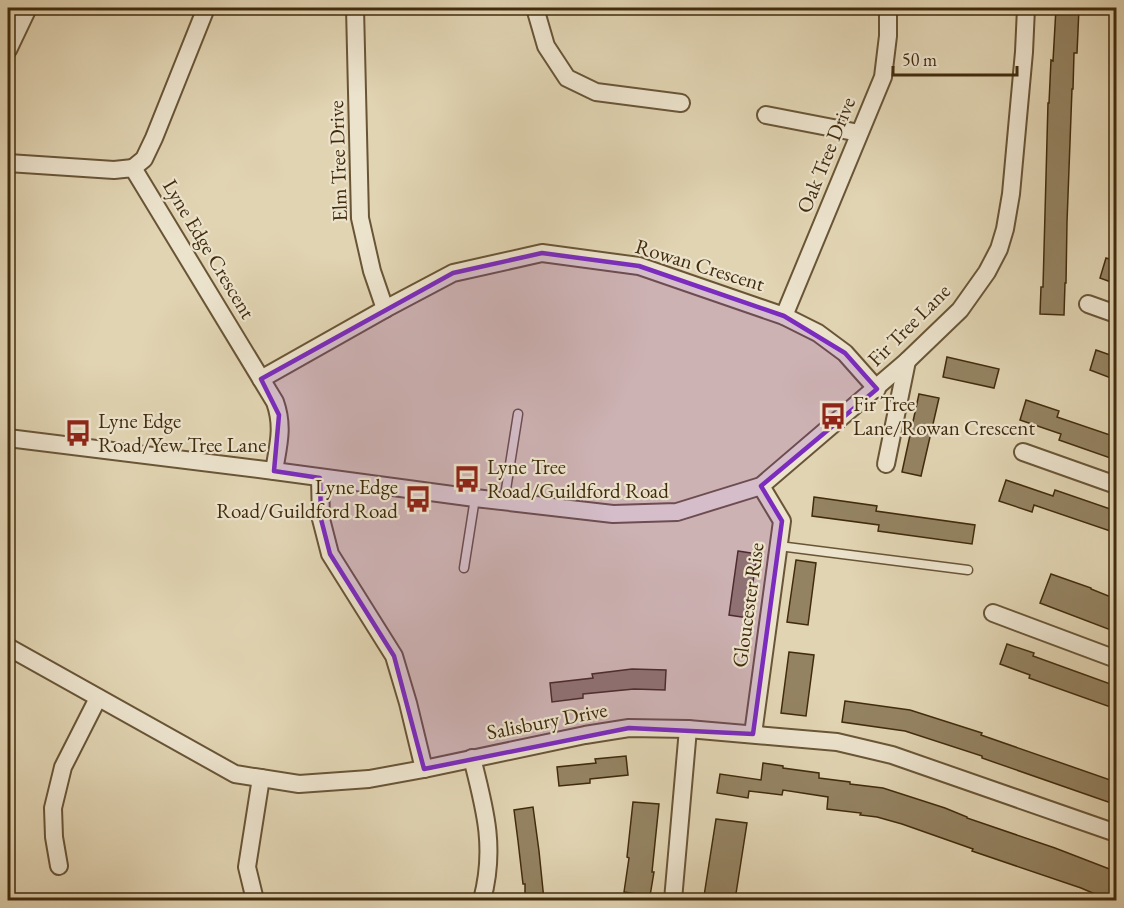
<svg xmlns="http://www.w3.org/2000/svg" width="1124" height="908" font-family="'EB Garamond',serif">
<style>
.building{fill:#948362;stroke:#412b0c;stroke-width:1.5}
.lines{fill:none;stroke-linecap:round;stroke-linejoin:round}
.service-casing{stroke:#695536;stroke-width:11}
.minor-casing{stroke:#695536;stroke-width:20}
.service{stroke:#ece3cd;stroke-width:8}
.minor{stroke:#ece3cd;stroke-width:16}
.marked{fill:#7b2cbf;fill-opacity:0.2;stroke:#7b2cbf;stroke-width:4.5;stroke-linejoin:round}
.labels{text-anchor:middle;stroke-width:4.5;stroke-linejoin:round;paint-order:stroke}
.street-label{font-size:21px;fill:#412b0c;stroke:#ece3cd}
.poi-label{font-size:21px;fill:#412b0c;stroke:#ece3cd;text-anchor:start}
</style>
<rect width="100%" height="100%" fill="#e1d4b2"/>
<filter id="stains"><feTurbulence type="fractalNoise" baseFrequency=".00333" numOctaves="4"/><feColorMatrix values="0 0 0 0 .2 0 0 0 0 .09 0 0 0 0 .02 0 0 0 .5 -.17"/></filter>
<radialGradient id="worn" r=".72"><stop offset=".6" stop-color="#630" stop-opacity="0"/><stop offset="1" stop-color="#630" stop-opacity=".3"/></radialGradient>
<!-- building -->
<g class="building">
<polygon points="1056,8 1079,8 1077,53 1074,53 1073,89 1072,89 1067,222 1066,283 1065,283 1064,315 1040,314 1041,287 1043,287 1048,103 1049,103 1051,60 1053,61"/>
<polygon points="1106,258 1116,261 1116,284 1100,278"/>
<polygon points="1096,350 1116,357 1116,380 1090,370"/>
<polygon points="947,357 999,369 994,388 943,377"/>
<polygon points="919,394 939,398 921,476 902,472"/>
<polygon points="1026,400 1059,411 1057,417 1116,437 1116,460 1059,440 1061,434 1020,420"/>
<polygon points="1006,480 1053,496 1055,490 1116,511 1116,533 1034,505 1032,512 999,501"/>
<polygon points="814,497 877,506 876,511 975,525 972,544 878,531 879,525 812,516"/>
<polygon points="738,551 757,554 748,618 729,615"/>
<polygon points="796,560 816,563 808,625 787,622"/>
<polygon points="1051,574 1091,588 1091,589 1116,599 1116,632 1040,603"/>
<polygon points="1007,644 1034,653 1033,656 1116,686 1116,709 1029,678 1030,675 1000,664"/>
<polygon points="789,652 814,655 806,716 781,713"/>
<polygon points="632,669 666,670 665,690 634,689 583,694 583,698 552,702 550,683 593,678 592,674"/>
<polygon points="845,701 910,710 982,733 981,735 1116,782 1116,796 1114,804 982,758 982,756 905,731 842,722"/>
<polygon points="626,756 628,775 590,779 590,783 559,786 557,767 596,763 595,759"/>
<polygon points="763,763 783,766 783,768 819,773 819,778 850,782 850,784 883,788 945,808 967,817 967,818 1055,848 1112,870 1115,862 1116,862 1116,900 1102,897 1081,888 972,851 973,849 902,824 877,817 860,815 861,813 827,809 828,797 783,790 782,795 749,791 748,798 717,793 720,774 761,780"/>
<polygon points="633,802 659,804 652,872 654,872 650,896 624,892 629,858 627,857"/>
<polygon points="533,807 539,851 544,900 525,900 525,884 523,884 518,841 514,810"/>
<polygon points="716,819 747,823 735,900 704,896"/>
</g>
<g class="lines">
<defs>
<g id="service">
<polyline points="504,502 518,414"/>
<polyline points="779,546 968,570"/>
<polyline points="464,568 475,498"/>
</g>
<g id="minor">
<polyline points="355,8 360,218 372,271 385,309"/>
<polyline points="535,8 546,46 567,78 596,92 681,103"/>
<polyline points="8,50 28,8"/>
<polyline points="766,115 859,133"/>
<path d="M8 163 114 170 133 168 275 402C284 427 278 446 274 471"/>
<polyline points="133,168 144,159 154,138 206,8"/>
<polyline points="1088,304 1116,314"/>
<polyline points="784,316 883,77 888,36 888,8"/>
<polyline points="261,379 385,309 453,273 542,253 639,266 784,316 818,333 845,353 877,389"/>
<polyline points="8,438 274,471 475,498 613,514 677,512 761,486 907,361 960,310 987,272 999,249 1005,229 1011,194 1024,52 1026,8"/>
<polyline points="1023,452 1116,485"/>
<polyline points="886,464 907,361"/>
<polyline points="320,478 321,519 330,554 394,656 408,703 424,769"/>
<polyline points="993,613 1116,659"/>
<polyline points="8,647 235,774 299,784 369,779 424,769 585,735 629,728 688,729 837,742 892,755 1116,833"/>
<polyline points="753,734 782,521 761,486"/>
<path d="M472 758C485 809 496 848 482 900"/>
<polyline points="59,866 54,837 53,808 63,767 98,698"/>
<polyline points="255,900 247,867 261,778"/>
<polyline points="673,900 688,729"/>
</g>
</defs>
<!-- service casing -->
<use href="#service" class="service-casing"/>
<!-- minor casing -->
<use href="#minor" class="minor-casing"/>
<!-- service -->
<use href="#service" class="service"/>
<!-- minor -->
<use href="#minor" class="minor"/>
</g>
<!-- marked area -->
<path class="marked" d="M542 253 639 266 784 316 845 353 877 389 761 486 782 521 753 734 629 728 424 769 394 656 330 554 321 519 320 478 274 471 279 415 261 379 453 273Z"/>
<!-- icons -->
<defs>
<symbol id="bus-bare" viewBox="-9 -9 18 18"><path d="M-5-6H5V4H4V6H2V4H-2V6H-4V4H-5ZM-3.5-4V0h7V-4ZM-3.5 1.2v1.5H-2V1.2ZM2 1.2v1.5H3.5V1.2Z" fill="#8f2418" stroke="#ece3cd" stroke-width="2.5" paint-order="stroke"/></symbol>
</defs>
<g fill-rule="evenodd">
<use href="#bus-bare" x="814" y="397" width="38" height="38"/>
<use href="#bus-bare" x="59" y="414" width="38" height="38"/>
<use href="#bus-bare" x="448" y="460" width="38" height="38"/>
<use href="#bus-bare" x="399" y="480" width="38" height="38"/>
</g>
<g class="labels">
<!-- street labels -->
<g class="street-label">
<text transform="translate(826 155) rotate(-68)" y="7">Oak Tree Drive</text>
<text transform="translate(338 161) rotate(-92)" y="7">Elm Tree Drive</text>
<text transform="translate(209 249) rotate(59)" y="7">Lyne Edge Crescent</text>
<text transform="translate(700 265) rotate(17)" y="7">Rowan Crescent</text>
<text transform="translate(909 325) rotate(-45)" y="7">Fir Tree Lane</text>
<text transform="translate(748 605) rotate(-82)" y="7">Gloucester Rise</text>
<text transform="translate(547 721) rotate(-11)" y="7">Salisbury Drive</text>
</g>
<!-- poi labels -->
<g class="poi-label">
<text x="853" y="411">Fir Tree<tspan x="853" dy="24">Lane/Rowan Crescent</tspan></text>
<text x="98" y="428">Lyne Edge<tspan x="98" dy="24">Road/Yew Tree Lane</tspan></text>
<text x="487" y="474">Lyne Tree<tspan x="487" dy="24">Road/Guildford Road</tspan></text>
<text x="398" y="494" text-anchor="end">Lyne Edge<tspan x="398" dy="24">Road/Guildford Road</tspan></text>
</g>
</g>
<!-- margin -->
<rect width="1124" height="908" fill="none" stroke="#e1d4b2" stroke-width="30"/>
<rect x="9" y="9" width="1106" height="890" fill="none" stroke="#412b0c" stroke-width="3"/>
<rect x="15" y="15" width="1094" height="878" fill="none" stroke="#412b0c" stroke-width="1.5"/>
<!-- scale -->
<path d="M893 66v9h124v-9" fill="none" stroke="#412b0c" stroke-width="3"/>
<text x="902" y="66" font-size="18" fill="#412b0c" stroke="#ece3cd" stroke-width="4.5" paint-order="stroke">50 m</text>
<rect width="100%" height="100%" filter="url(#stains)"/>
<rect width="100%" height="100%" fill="url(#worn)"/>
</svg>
